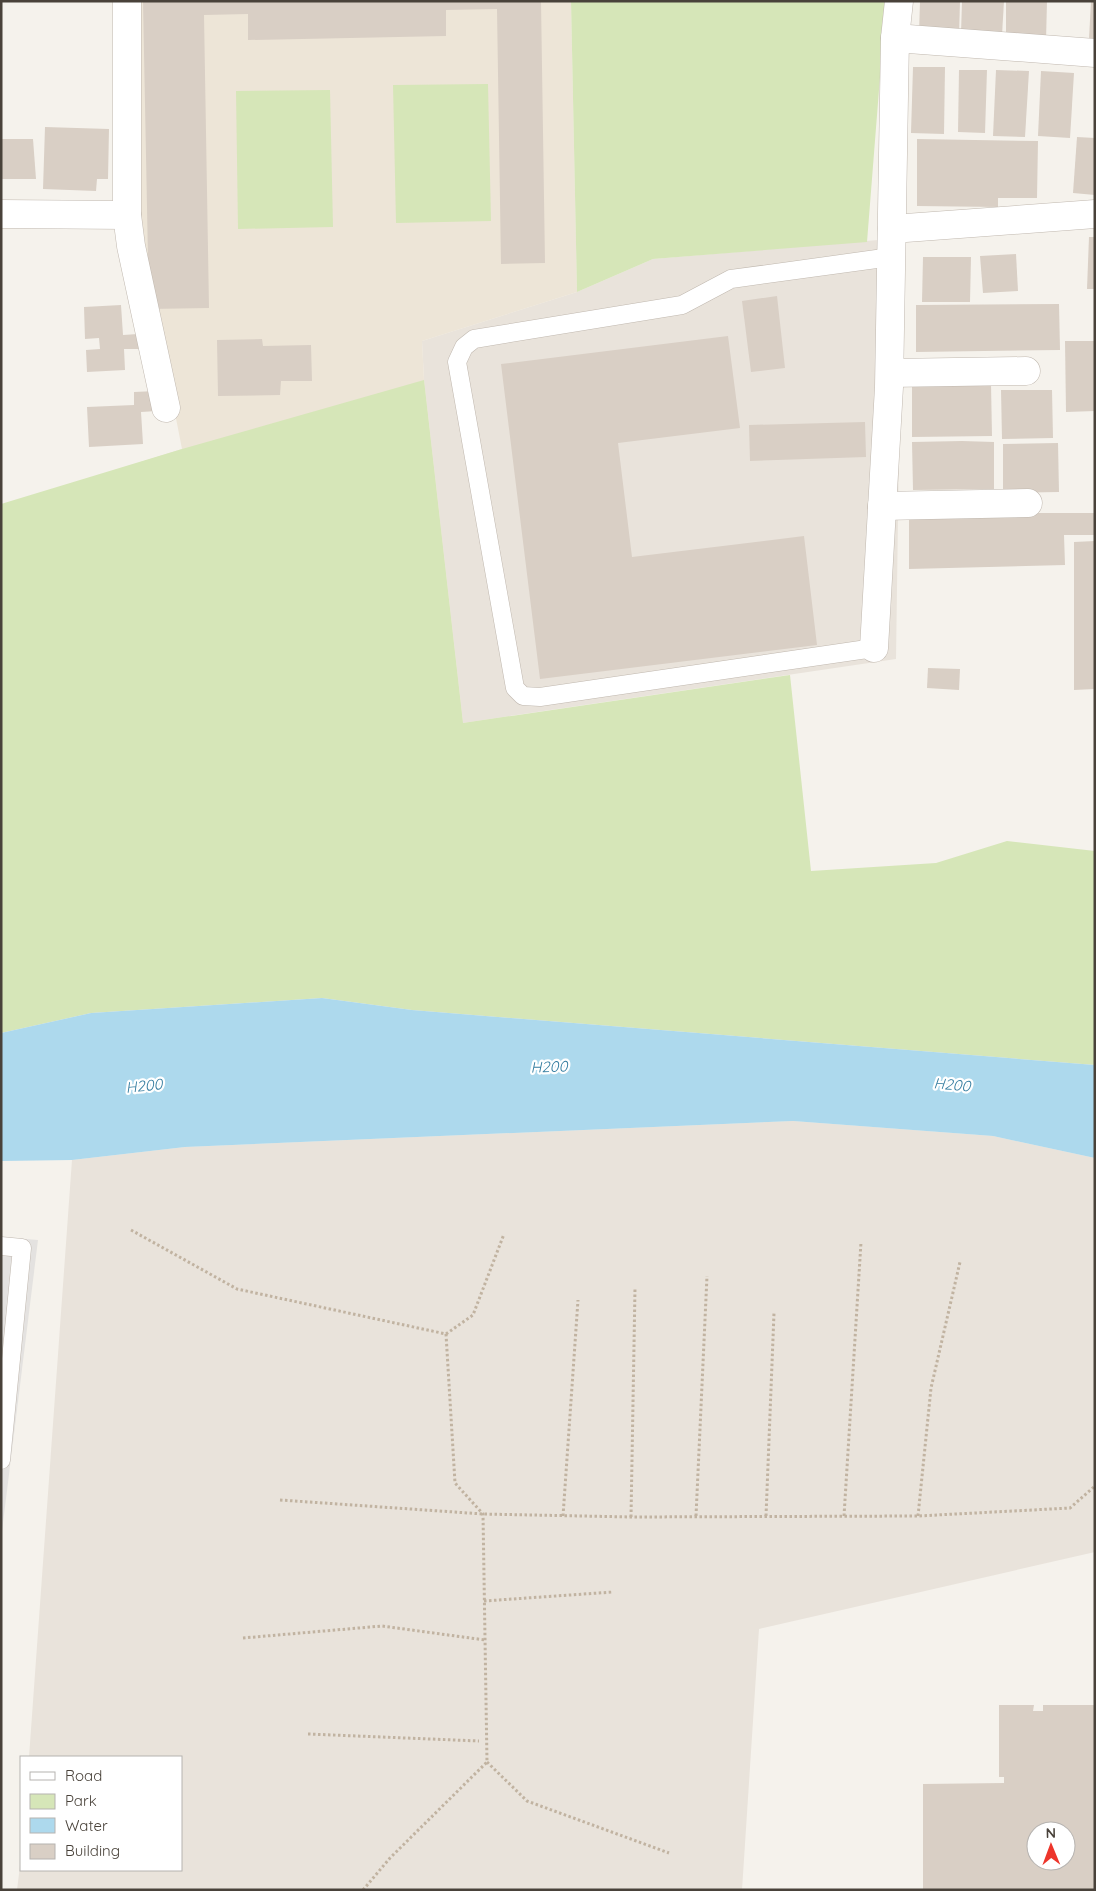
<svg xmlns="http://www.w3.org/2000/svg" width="1096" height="1891" font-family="Quicksand,sans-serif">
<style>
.residential{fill:#e9e3db}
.education{fill:#ede5d7}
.green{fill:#d6e6b8}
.parking{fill:#e4e2e0}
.water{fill:#add9ed}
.building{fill:#d9cfc5;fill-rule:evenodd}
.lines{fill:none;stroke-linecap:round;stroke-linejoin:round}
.lane-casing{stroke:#c0b8af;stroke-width:19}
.street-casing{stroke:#c0b8af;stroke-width:29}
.path{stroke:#c1b3a1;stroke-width:3;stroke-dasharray:2.5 2.5;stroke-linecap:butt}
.lane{stroke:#fff;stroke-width:18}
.street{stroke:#fff;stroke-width:28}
.labels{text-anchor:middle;stroke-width:4.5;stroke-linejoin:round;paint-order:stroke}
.water-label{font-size:15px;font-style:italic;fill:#347da0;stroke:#fff}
</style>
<rect width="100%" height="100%" fill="#f5f2ec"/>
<!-- residential -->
<g class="residential">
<polygon points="902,238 896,659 463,723 424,380 422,341 577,292 653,259"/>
<polygon points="793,1121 993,1136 1095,1158 1095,1552 759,1629 742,1890 17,1890 21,1858 21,1870 181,1870 181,1757 29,1757 72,1160 185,1147"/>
</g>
<!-- education -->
<polygon class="education" points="138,1 571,1 577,292 422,341 424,380 463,723 512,716 555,954 17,501 182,449 138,224"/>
<!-- green -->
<g class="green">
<polygon points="571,1 886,1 867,242 653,259 577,292"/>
<polygon points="488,84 491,221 396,223 393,85"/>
<polygon points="330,90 333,227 238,229 236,91"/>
<polygon points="424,380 463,723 790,675 811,871 936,863 1007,841 1095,851 1095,1065 412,1010 322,998 91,1013 1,1033 1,504 182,449"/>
</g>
<!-- parking -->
<polygon class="parking" points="1,1237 38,1240 1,1539"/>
<!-- water -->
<polygon class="water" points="322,998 412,1010 1095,1065 1095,1158 993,1136 793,1121 185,1147 72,1160 1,1161 1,1033 91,1013"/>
<!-- building -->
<g class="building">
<polygon points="143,1 541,1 545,263 501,264 497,9 446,10 446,36 248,40 248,14 204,15 209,308 149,309"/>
<polygon points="920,1 960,1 959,36 919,34"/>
<polygon points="962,1 1004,1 1002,35 961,33"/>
<polygon points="1006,1 1047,1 1046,41 1006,40"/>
<polygon points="1091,1 1095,1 1095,39 1089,39"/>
<polygon points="913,67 945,67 944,134 911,133"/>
<polygon points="959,70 987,70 985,133 958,132"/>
<polygon points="996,70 1029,71 1025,137 993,136"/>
<polygon points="1041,71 1074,73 1070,138 1038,136"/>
<polygon points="45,127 109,129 108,179 97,179 96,191 43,189"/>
<polygon points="1077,137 1095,138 1095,195 1073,193"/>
<polygon points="1,139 33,139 36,179 1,179"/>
<polygon points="917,139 1038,141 1037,198 998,198 998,207 917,206"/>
<polygon points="1089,237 1095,237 1095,289 1087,289"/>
<polygon points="1016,254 1018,291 983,293 980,256"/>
<polygon points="923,257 971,257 970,302 922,302"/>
<polygon points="777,296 785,368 751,372 742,301"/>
<polygon points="1059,304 1060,350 916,352 916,305"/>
<polygon points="121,305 123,335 138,334 139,349 124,349 125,370 87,372 86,350 100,349 99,338 85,339 84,307"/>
<polygon points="728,336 740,428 618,443 632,557 804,536 817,645 540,679 501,364"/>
<polygon points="262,339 263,346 311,345 312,381 281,381 280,395 218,396 217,340"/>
<polygon points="1065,341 1095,341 1095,411 1066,412"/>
<polygon points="991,384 992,436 912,437 912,385"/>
<polygon points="1001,390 1052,390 1053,438 1002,439"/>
<polygon points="156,391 157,411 141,412 143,444 89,447 87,407 134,405 134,392"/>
<polygon points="865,422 866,457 750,461 749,425"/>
<polygon points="962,441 994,442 994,489 913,490 912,442"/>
<polygon points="1058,443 1059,492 1003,493 1003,444"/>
<polygon points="1035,513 1095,513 1095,535 1064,535 1065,565 909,569 909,518"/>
<polygon points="1095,541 1095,689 1074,690 1074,542"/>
<polygon points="928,668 960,669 959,690 927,688"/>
<path d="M999 1705H1034L1033 1711H1043V1705H1095V1890H923V1784L1004 1783V1777H999ZM1036 1831H1066V1861H1036Z"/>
</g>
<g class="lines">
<defs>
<g id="lane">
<polyline points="874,648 540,697 523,696 515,688 457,362 464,347 474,339 682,305 731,279 891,257"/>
<polyline points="1,1246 22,1248 1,1460"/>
</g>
<g id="street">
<polyline points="127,1 127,215 131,246 166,408"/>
<polyline points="895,38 899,1"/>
<polyline points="1,214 127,215"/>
<polyline points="892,229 1095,214"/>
<polyline points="890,373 1026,371"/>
<polyline points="882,506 1028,503"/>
<polyline points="874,648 889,387 895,38 1095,53"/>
</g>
</defs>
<!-- lane casing -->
<use href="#lane" class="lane-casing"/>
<!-- street casing -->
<use href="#street" class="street-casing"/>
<!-- path -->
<g class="path">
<polyline points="131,1230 237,1289 446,1334 455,1483 483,1514 487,1762 390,1858 363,1890"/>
<polyline points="446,1334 473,1315 504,1234"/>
<polyline points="280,1500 483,1514 631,1517 918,1516 1070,1508 1095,1486"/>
<polyline points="563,1516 578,1300"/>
<polyline points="696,1516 707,1276"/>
<polyline points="766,1516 774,1313"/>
<polyline points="844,1516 861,1242"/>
<polyline points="918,1516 931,1388 960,1262"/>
<polyline points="631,1517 635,1288"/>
<polyline points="484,1601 613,1592"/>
<polyline points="243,1638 382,1626 485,1640"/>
<polyline points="308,1734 479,1741"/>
<polyline points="487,1762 527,1801 669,1853"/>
</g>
<!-- lane -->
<use href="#lane" class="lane"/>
<!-- street -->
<use href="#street" class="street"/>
</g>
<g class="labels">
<!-- water labels -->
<g class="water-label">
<text transform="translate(549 1067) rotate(-2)" y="5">H200</text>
<text transform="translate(952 1085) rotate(5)" y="5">H200</text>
<text transform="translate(144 1086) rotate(-6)" y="5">H200</text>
</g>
</g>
<!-- border -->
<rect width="1096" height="1891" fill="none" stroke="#49423a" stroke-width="5"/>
<!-- legend -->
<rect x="20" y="1756" width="162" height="115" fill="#ffffff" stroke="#b6b3b0"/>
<rect x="30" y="1772" width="25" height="8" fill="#ffffff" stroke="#b6b3b0"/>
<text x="65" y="1781" font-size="15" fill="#49423a">Road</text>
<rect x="30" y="1794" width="25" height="15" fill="#d6e6b8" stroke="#b6b3b0"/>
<text x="65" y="1806" font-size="15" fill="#49423a">Park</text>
<rect x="30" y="1818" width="25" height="15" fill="#add9ed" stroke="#b6b3b0"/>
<text x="65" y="1831" font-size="15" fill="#49423a">Water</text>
<rect x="30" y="1844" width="25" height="15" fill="#d9cfc5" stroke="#b6b3b0"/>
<text x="65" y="1856" font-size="15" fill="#49423a">Building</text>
<!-- north arrow -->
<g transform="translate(1051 1846) rotate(359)"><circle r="24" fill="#ffffff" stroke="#b6b3b0"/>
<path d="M0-4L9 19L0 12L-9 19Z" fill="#ed352b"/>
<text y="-8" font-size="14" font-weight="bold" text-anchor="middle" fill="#49423a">N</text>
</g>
</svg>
